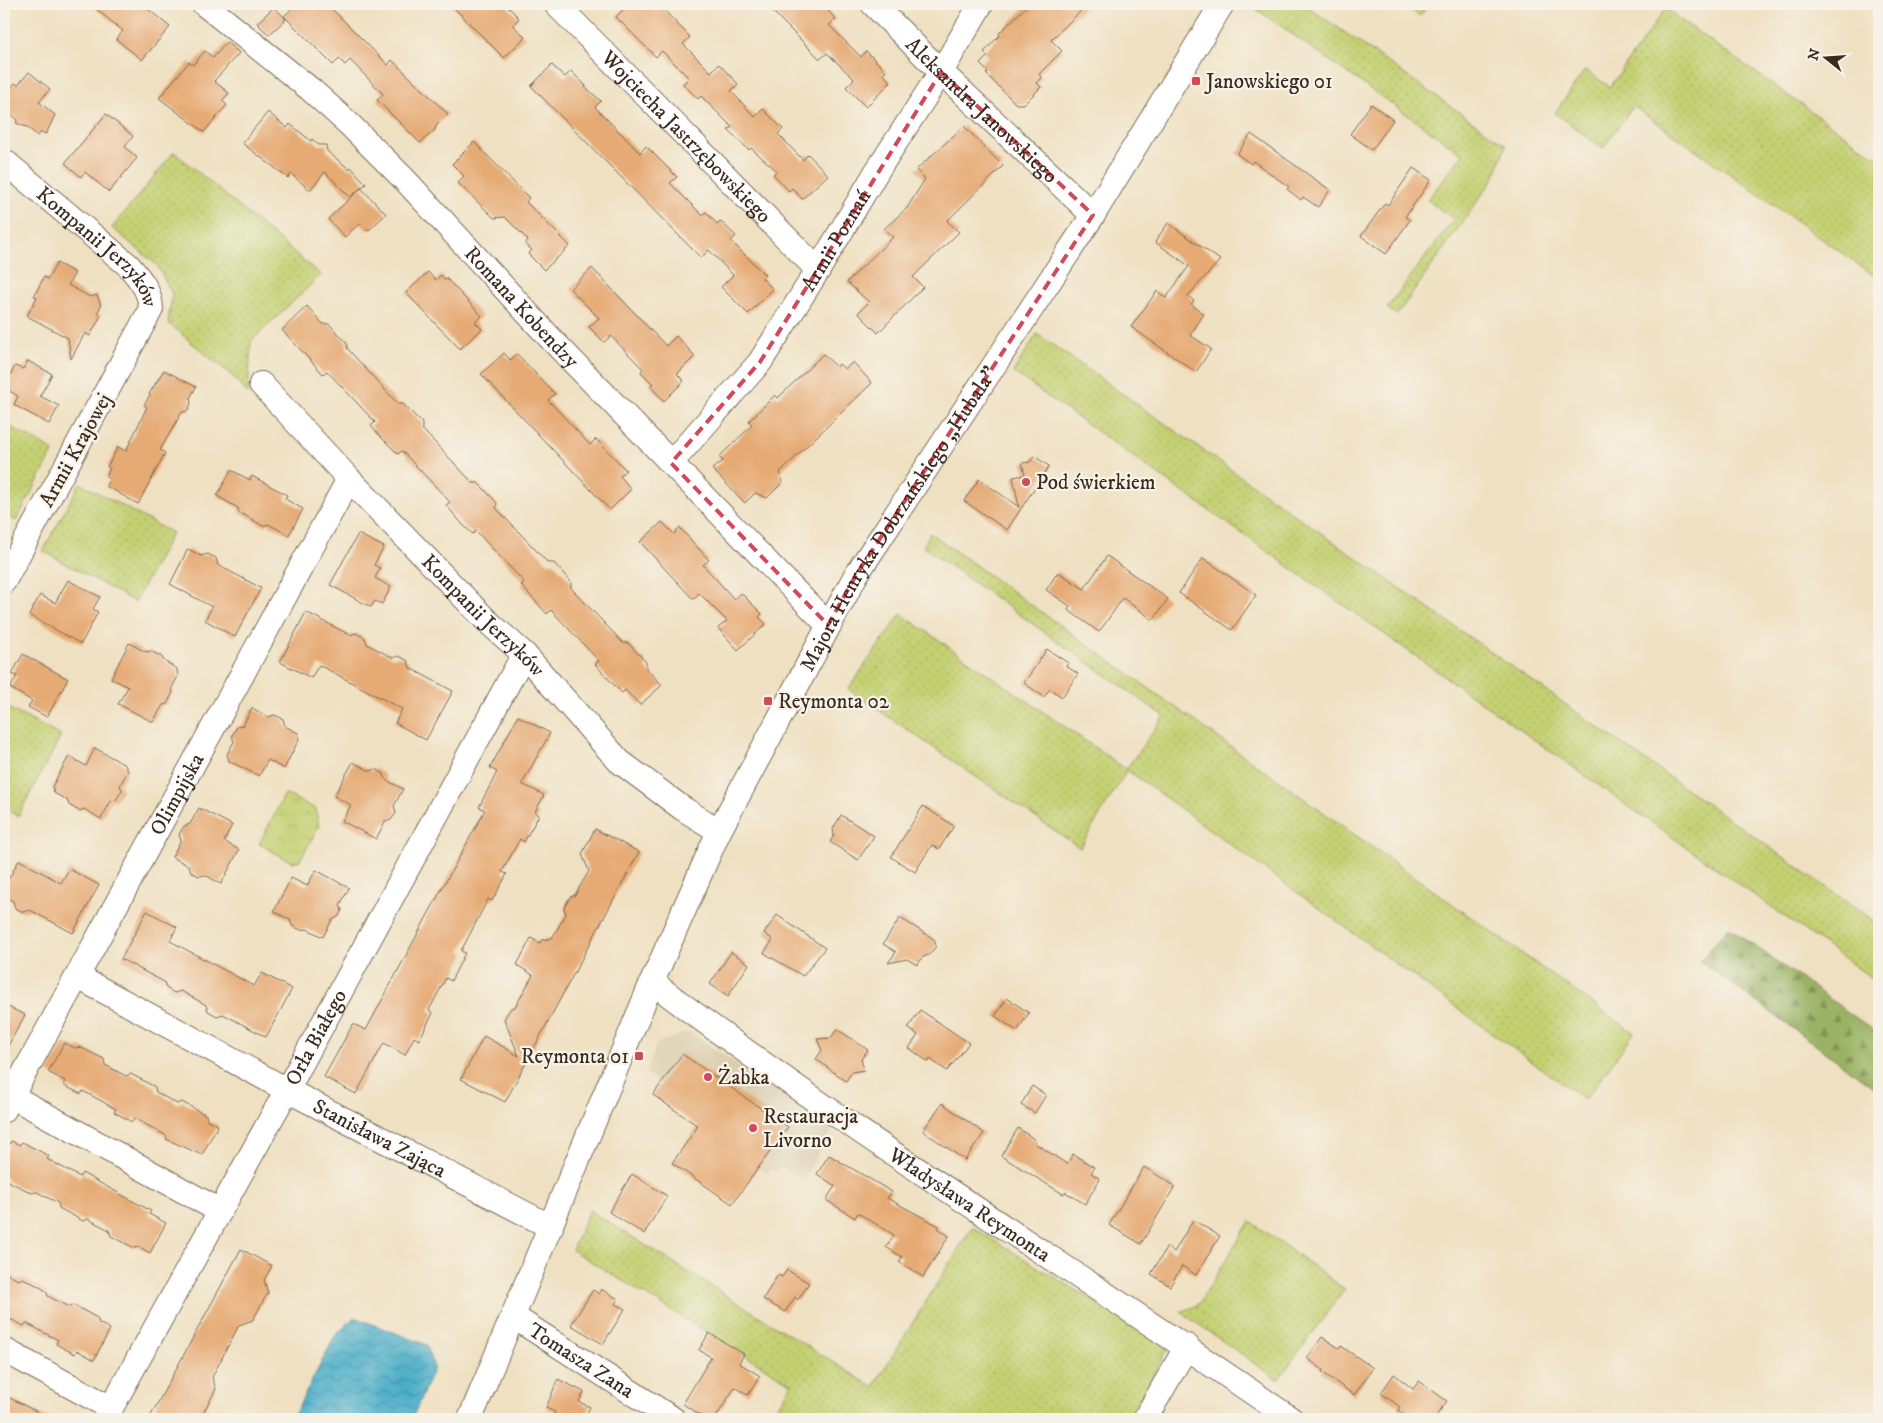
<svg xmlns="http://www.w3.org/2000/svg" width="1883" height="1423" font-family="'IM FELL DW Pica',serif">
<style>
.built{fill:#dccfb1}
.grass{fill:url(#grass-dots);stroke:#7f7d48}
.forest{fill:url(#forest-firs);stroke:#6a6e40}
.park{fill:url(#park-crowns);stroke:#7f7d48}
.water{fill:url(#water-waves);stroke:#426c74}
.building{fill:#e6aa74}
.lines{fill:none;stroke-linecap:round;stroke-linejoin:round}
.minor-casing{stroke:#7a6a57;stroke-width:26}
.minor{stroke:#fff;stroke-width:24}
.marked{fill:none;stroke:#d1495b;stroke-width:4;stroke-dasharray:10 6;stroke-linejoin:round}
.poi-dot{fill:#d1495b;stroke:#f7f3e8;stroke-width:2}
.labels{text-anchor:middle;stroke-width:4.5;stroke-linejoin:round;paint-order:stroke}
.poi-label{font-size:21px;fill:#3b2a1e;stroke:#f7f3e8;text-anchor:start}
.street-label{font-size:21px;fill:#3b2a1e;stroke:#f7f3e8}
</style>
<defs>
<pattern id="grass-dots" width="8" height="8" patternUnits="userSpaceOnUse" patternTransform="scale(1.25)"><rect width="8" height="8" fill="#c3d071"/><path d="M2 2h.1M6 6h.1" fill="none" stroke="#a8b361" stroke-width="1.8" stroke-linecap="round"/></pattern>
<pattern id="forest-firs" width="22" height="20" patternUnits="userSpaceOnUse" patternTransform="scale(1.25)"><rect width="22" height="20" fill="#9ab263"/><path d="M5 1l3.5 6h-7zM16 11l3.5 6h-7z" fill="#7f9151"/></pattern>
<pattern id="park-crowns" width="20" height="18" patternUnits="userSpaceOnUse" patternTransform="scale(1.25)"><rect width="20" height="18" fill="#c3d071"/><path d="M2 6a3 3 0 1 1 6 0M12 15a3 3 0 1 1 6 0" fill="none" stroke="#a8b361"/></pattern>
<pattern id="water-waves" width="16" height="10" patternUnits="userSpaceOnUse" patternTransform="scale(1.25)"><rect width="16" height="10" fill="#4aaec9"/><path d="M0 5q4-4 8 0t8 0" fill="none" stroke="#3f8ea3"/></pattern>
</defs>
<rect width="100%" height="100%" fill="#f7f3e8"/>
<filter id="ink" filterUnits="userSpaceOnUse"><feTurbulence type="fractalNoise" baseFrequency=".02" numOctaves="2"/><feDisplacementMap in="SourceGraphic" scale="10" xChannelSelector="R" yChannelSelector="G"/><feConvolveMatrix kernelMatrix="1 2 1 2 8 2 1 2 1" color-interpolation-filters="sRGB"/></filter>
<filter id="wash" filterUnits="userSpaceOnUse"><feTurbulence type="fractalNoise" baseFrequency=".0096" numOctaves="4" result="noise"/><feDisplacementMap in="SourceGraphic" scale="20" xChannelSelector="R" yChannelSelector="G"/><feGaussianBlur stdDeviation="1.12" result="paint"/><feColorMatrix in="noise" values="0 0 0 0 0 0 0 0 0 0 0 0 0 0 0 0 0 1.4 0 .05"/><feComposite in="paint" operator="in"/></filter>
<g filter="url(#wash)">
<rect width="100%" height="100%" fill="#efe0c1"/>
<!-- built -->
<polygon class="built" points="690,1032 832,1130 803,1180 781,1167 777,1171 771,1169 768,1174 653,1095 661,1084 646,1073 657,1043"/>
<!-- grass -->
<g class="grass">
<polygon points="1249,4 1304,4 1506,145 1494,178 1397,315 1387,308 1454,219 1427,200 1463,154"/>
<polygon points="1403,4 1429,4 1420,16"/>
<polygon points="1665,9 1879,159 1879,279 1633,106 1603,148 1555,113 1585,70 1610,87"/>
<polygon points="174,152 321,275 251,341 248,394 231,375 168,323 172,294 157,265 112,228"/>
<polygon points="1037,334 1879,924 1879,983 1013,372"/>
<polygon points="4,423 54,451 16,521 4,514"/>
<polygon points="80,483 172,533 135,602 43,551"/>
<polygon points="930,533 1634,1033 1585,1100 1127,770 1080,848 848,689 901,614 1126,769 1164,716 923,547"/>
<polygon points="4,706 61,736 18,816 4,808"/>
<polygon points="589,1210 873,1387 972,1227 1169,1347 1128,1419 770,1419 792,1384 572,1250"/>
<polygon points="1250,1221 1345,1289 1278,1380 1181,1312 1198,1305"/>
</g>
<!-- forest -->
<polygon class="forest" points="1728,927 1879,1034 1879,1091 1700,961"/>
<!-- park -->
<polygon class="park" points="285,794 316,809 319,826 300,860 292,862 259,844"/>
<!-- water -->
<polygon class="water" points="354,1317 427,1345 434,1368 412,1419 292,1419 335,1336"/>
<g id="blocks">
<!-- building -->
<g class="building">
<polygon points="90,4 142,4 170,27 142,60 116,39 123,31"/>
<polygon points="297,4 327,4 388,65 392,60 448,114 436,126 435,130 420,143 377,100 383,94 350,60 345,65 339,59 333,65 284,16"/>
<polygon points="450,4 505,4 519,18 513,25 525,37 504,58"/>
<polygon points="628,4 658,4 690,37 683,44 711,72 719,64 738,84 731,91 755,117 763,109 783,129 778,134 803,160 808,154 828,175 802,199 792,188 789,191 773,174 777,171 751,148 749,150 728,130 732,127 701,96 698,99 683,84 689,78 662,51 656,57 616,17"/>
<polygon points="765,4 821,4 836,19 829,25 861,57 866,51 886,71 883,74 891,82 866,107 846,87 854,79 827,53 820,59"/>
<polygon points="1029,4 1088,4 1051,40 1062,51 1039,74 1042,78 1037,83 1041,87 1024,104 1016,104 986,74 988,72 980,64 988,56 984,52 1000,35 999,33"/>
<polygon points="274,7 286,19 269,35 257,23"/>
<polygon points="227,42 239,53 214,81 229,93 222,101 227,105 204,132 159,98 189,62 193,65 205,51 213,58"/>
<polygon points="552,65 565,77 571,71 586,86 585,87 601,101 595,107 640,153 646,146 677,177 670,183 702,215 706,212 717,224 720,221 736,236 731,241 765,275 762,278 773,289 748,314 721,287 733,275 709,250 701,258 531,86"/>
<polygon points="29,72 50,89 39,102 55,115 46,134 41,132 38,136 27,127 16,123 18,120 4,108 4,97 15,83 18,85"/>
<polygon points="1371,104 1393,120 1372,150 1350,134"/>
<polygon points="268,112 287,128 290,124 311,141 312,139 319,145 326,145 327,151 349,169 351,167 366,184 350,197 325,172 310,190 291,174 288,178 242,143"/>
<polygon points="106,114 133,136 125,147 137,158 109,192 85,172 81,177 65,163"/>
<polygon points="964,126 1003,166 947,221 959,232 913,277 923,287 878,333 858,313 869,302 847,282 893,237 884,229 907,208 925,179 916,170"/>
<polygon points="1251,134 1330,190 1318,207 1303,197 1301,200 1287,189 1289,187 1253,161 1251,164 1237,154"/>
<polygon points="474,142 529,198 526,202 570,246 544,270 528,254 532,250 525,244 528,240 505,217 494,218 458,183 464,176 452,164"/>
<polygon points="1413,168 1431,180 1405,217 1410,220 1386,254 1361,236 1385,203 1388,205"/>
<polygon points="361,188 386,214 368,231 360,223 345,237 328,219"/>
<polygon points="1168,223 1220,260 1188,296 1194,301 1191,304 1204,314 1190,335 1211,349 1196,372 1131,327 1157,291 1166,298 1189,266 1155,242"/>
<polygon points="57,263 75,273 68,285 90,297 97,295 101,306 97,313 101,315 90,336 85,333 71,359 68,338 27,316 37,297 34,296 44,277 48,279"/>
<polygon points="592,268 666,346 676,336 695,356 677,374 684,381 664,401 650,386 653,384 641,372 643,369 611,336 604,342 589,327 599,318 570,289"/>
<polygon points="428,272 436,280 441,275 445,280 447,279 482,316 475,322 482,329 460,349 406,293"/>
<polygon points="307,306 323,324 329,324 347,343 347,348 398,404 403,404 422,423 422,429 473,483 478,483 484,489 497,503 496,508 548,563 554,563 571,582 571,588 623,643 628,643 646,662 646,668 662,685 640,705 625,690 622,693 613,684 595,664 599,661 551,610 547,614 521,585 524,582 476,531 473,534 464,526 446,505 450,502 402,451 398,454 379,435 371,426 375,422 327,371 323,374 282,330"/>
<polygon points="504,353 510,360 517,354 555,394 548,400 590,445 596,439 626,470 620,476 631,489 610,510 481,374"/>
<polygon points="823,354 837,367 839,364 845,369 853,362 872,383 780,472 783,482 767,498 755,493 745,503 712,469 723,461 719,457 752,425 749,421 775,395 778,398"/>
<polygon points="28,361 52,374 40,396 59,406 49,424 14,405 18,396 4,388 15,366 23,369"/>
<polygon points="164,370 196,387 190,398 191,403 188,411 182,412 160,450 165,453 138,504 106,486 110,479 106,477 110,468 107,467 118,447 126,451 147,407 144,405 150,395 149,394"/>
<polygon points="1034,456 1049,466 1007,530 964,501 979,479 1019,507 1013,477 1025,475 1022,463 1030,462"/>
<polygon points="231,470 250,480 252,476 287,495 285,499 303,509 289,535 268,524 263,526 246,516 239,513 238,508 217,496"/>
<polygon points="662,522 674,534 680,528 709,560 703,565 734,599 741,593 762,614 759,617 766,624 738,650 718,628 727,621 699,593 693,599 640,542"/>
<polygon points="358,534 384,547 374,565 380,568 375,578 391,587 382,604 375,601 371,607 330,585"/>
<polygon points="188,549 201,556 208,554 216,558 218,565 261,588 235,637 205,620 212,607 170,584"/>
<polygon points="1107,556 1168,599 1153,620 1123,598 1099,632 1068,610 1070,606 1046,590 1058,572 1084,589"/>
<polygon points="1203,558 1256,595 1232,630 1179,593"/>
<polygon points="68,580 100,597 93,609 98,612 81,644 29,615 40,595 55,603"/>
<polygon points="306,612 350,635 356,633 365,638 367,644 393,658 399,656 408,661 410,668 453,691 426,740 395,723 402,709 377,696 319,665 311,678 280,662"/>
<polygon points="129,643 146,652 151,651 162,657 164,661 177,669 178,676 172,688 173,692 167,704 163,705 153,722 118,704 128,687 111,678"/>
<polygon points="1047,649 1068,663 1066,666 1078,674 1062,697 1050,689 1044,697 1024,683"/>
<polygon points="23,654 68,679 47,717 28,707 32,701 10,688 17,676 12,674"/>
<polygon points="252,708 268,717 275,715 283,719 285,726 298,733 299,739 284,769 268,760 259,776 229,761 227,754 234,742 232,735 237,727 243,725"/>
<polygon points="518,716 550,733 522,784 544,795 535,812 539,815 524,842 520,839 502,872 507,874 492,901 488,899 461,951 465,953 451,981 446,978 429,1010 433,1013 419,1040 414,1037 405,1055 384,1043 356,1094 324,1077 353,1024 366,1030 439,894 485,810 479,807 497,772 490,768"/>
<polygon points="95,748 125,765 128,771 120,785 122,790 116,800 111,801 101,819 84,809 79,811 69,805 67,800 54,793 52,787 69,756 86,766"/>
<polygon points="353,762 370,771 376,769 384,774 386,780 403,789 394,806 396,813 391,820 385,822 376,839 342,821 351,805 334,796"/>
<polygon points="923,806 954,826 939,849 932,845 915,872 891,857"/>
<polygon points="199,808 232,825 224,841 239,850 221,884 205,875 199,876 191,872 189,866 172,857 181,840 179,834 184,826 190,824"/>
<polygon points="841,815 874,836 858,860 830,842 834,835 833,829"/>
<polygon points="595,829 639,852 505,1102 461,1079 484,1036 519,1056 504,1019 511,1008 515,1007 533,975 517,965 531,938 540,943 542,940 552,938 566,914 564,908 570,897 575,895 589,871 582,854"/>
<polygon points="19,860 61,883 69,869 99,885 73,933 30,910 23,912 15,908 13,901 4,896 4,887"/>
<polygon points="316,870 349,888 340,905 342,910 338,917 332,920 323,937 307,929 301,930 292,926 290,920 274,911 291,878 307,886"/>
<polygon points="147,911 177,927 170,941 254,986 262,973 292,989 266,1037 223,1014 217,1016 208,1011 206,1005 181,991 174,993 166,988 164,982 121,959"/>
<polygon points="777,915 825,948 803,976 764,953 773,940 764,933"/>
<polygon points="900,918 934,939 936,946 929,955 923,957 917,965 907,959 888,963 896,952 883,944"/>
<polygon points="731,952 749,964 728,996 710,984"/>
<polygon points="1007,998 1029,1013 1017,1031 995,1016"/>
<polygon points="4,1005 25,1015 4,1053"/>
<polygon points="920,1010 969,1043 947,1071 930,1059 928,1062 909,1048 918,1035 908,1028"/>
<polygon points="837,1029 868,1050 861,1059 864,1070 852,1072 846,1081 816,1059 822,1050 817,1039 831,1038"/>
<polygon points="64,1043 75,1048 80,1047 104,1059 105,1065 126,1076 131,1074 155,1087 156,1092 177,1104 182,1102 206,1115 207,1120 218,1125 202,1155 166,1139 167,1136 134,1118 132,1122 114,1112 116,1109 83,1091 81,1094 63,1085 65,1081 48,1072"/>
<polygon points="682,1054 788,1127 732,1204 672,1163 698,1126 653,1095"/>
<polygon points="1032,1086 1046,1095 1035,1113 1021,1105"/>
<polygon points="942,1103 984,1133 965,1160 923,1131"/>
<polygon points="1018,1128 1034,1139 1036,1144 1067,1164 1073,1154 1094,1167 1091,1173 1100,1179 1085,1204 1065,1192 1063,1194 1001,1156"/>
<polygon points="11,1141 20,1145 22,1142 49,1156 47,1159 80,1177 82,1173 151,1211 149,1214 166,1223 150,1253 139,1247 134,1248 111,1236 109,1230 88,1219 83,1221 59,1208 58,1203 37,1192 32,1193 8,1181 4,1174 4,1155"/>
<polygon points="829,1155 892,1192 887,1198 939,1226 938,1228 949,1236 923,1277 899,1262 902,1257 886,1247 894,1235 858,1213 855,1218 826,1200 835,1186 817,1174"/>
<polygon points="1144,1167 1175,1186 1141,1244 1109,1225"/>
<polygon points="632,1174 667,1196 644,1234 609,1212"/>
<polygon points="1193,1220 1220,1236 1196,1275 1182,1266 1170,1286 1151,1274 1167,1247 1174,1252"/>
<polygon points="241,1249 272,1266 264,1280 268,1293 262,1303 253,1320 239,1325 212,1377 216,1389 202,1415 186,1419 149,1419"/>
<polygon points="787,1270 809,1283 798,1300 795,1297 785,1312 763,1299 778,1275 782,1277"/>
<polygon points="4,1272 18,1280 23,1278 40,1287 46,1291 48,1296 69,1307 73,1305 81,1309 97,1318 99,1323 110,1329 94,1360 77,1350 75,1354 65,1349 56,1344 58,1340 26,1323 24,1326 4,1316"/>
<polygon points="601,1289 618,1299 615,1304 625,1309 603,1344 571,1325 593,1290 599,1294"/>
<polygon points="709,1333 744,1354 739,1363 760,1376 748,1395 735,1387 715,1419 706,1419 683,1404 711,1357 699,1350"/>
<polygon points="1322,1337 1339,1348 1341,1346 1373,1368 1354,1395 1322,1372 1323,1370 1307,1358"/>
<polygon points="1394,1374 1413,1389 1419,1381 1447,1401 1434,1419 1410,1419 1398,1410 1400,1407 1381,1393"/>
<polygon points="558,1379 584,1392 579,1402 590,1407 584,1419 552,1419 555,1412 546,1408"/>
<polygon points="4,1395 51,1419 4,1419"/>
</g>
</g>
</g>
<g filter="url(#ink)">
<use href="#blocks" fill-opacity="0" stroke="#7a6a57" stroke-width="1"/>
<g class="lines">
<defs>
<g id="minor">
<path id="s1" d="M204 4 310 89 349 124 407 182 552 340 828 625"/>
<path id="s2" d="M556 4 818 270"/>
<path id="s3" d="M873 4 941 72 1093 215"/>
<path id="s4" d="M4 161 128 265C140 279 150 290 151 309L4 581"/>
<path id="s5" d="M261 384 349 479 487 621 524 654 619 761 682 808 719 831"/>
<path id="s6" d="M671 463 760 362 818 270 877 171 941 72 981 4"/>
<path id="s7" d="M78 977 287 1090 551 1227"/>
<path id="s8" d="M652 982C858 1139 1079 1272 1291 1419"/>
<polyline points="4,1092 220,1211"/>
<path id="s9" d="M4 1110 349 479"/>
<path id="s10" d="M514 1317 673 1419"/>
<polyline points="4,1350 111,1408"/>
<path id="s11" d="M105 1419 287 1090 524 654"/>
<path id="s12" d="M470 1419 652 982 719 831 856 575 1093 215 1222 4"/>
<polyline points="1145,1419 1187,1346"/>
</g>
</defs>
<!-- minor casing -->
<use href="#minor" class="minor-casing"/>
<!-- minor -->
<use href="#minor" class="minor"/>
</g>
</g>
<!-- marked area -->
<path class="marked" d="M941 72 1093 215 856 575 828 625 671 463 760 362Z"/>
<!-- markers -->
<g class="poi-dot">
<rect x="1191" y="76" width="10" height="10" rx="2.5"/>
<circle cx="1026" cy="482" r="5"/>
<rect x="763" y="696" width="10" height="10" rx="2.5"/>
<rect x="634" y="1051" width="10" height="10" rx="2.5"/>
<circle cx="708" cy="1077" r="5"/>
<circle cx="753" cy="1128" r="5"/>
</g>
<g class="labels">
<!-- poi labels -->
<g class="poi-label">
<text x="1206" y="88">Janowskiego 01</text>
<text x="1036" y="489">Pod świerkiem</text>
<text x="778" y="708">Reymonta 02</text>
<text x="629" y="1063" text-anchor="end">Reymonta 01</text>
<text x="718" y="1084">Żabka</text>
<text x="763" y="1123">Restauracja<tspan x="763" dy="24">Livorno</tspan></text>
</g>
<!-- street labels -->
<g class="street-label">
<text dy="7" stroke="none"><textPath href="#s3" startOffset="152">Aleksandra Janowskiego</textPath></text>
<text dy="7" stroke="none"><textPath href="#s2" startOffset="186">Wojciecha Jastrzębowskiego</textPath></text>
<text dy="7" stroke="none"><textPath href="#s6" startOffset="278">Armii Poznań</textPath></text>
<text dy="7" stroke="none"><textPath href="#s4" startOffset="128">Kompanii Jerzyków</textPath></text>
<text dy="7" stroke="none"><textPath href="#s1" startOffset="440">Romana Kobendzy</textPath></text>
<text transform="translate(75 450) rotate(-61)" y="7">Armii Krajowej</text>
<text dy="7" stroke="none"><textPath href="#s12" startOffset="999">Majora Henryka Dobrzańskiego „Hubala”</textPath></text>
<text dy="7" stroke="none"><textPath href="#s5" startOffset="321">Kompanii Jerzyków</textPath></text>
<text dy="7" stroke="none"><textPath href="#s9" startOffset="360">Olimpijska</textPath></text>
<text dy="7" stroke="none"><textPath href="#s11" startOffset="436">Orła Białego</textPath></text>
<text dy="7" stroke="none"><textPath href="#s7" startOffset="342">Stanisława Zająca</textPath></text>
<text dy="7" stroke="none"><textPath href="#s8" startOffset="388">Władysława Reymonta</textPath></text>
<text dy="7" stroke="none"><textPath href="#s10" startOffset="80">Tomasza Zana</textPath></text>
</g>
</g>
<!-- margin -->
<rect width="1883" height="1423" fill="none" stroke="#f7f3e8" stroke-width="20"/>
<!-- north arrow -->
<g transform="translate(1826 58) rotate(287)" stroke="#f7f3e8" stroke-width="4" paint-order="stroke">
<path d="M0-4L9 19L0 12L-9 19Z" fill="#3b2a1e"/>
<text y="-8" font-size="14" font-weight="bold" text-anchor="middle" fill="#3b2a1e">N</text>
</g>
</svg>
